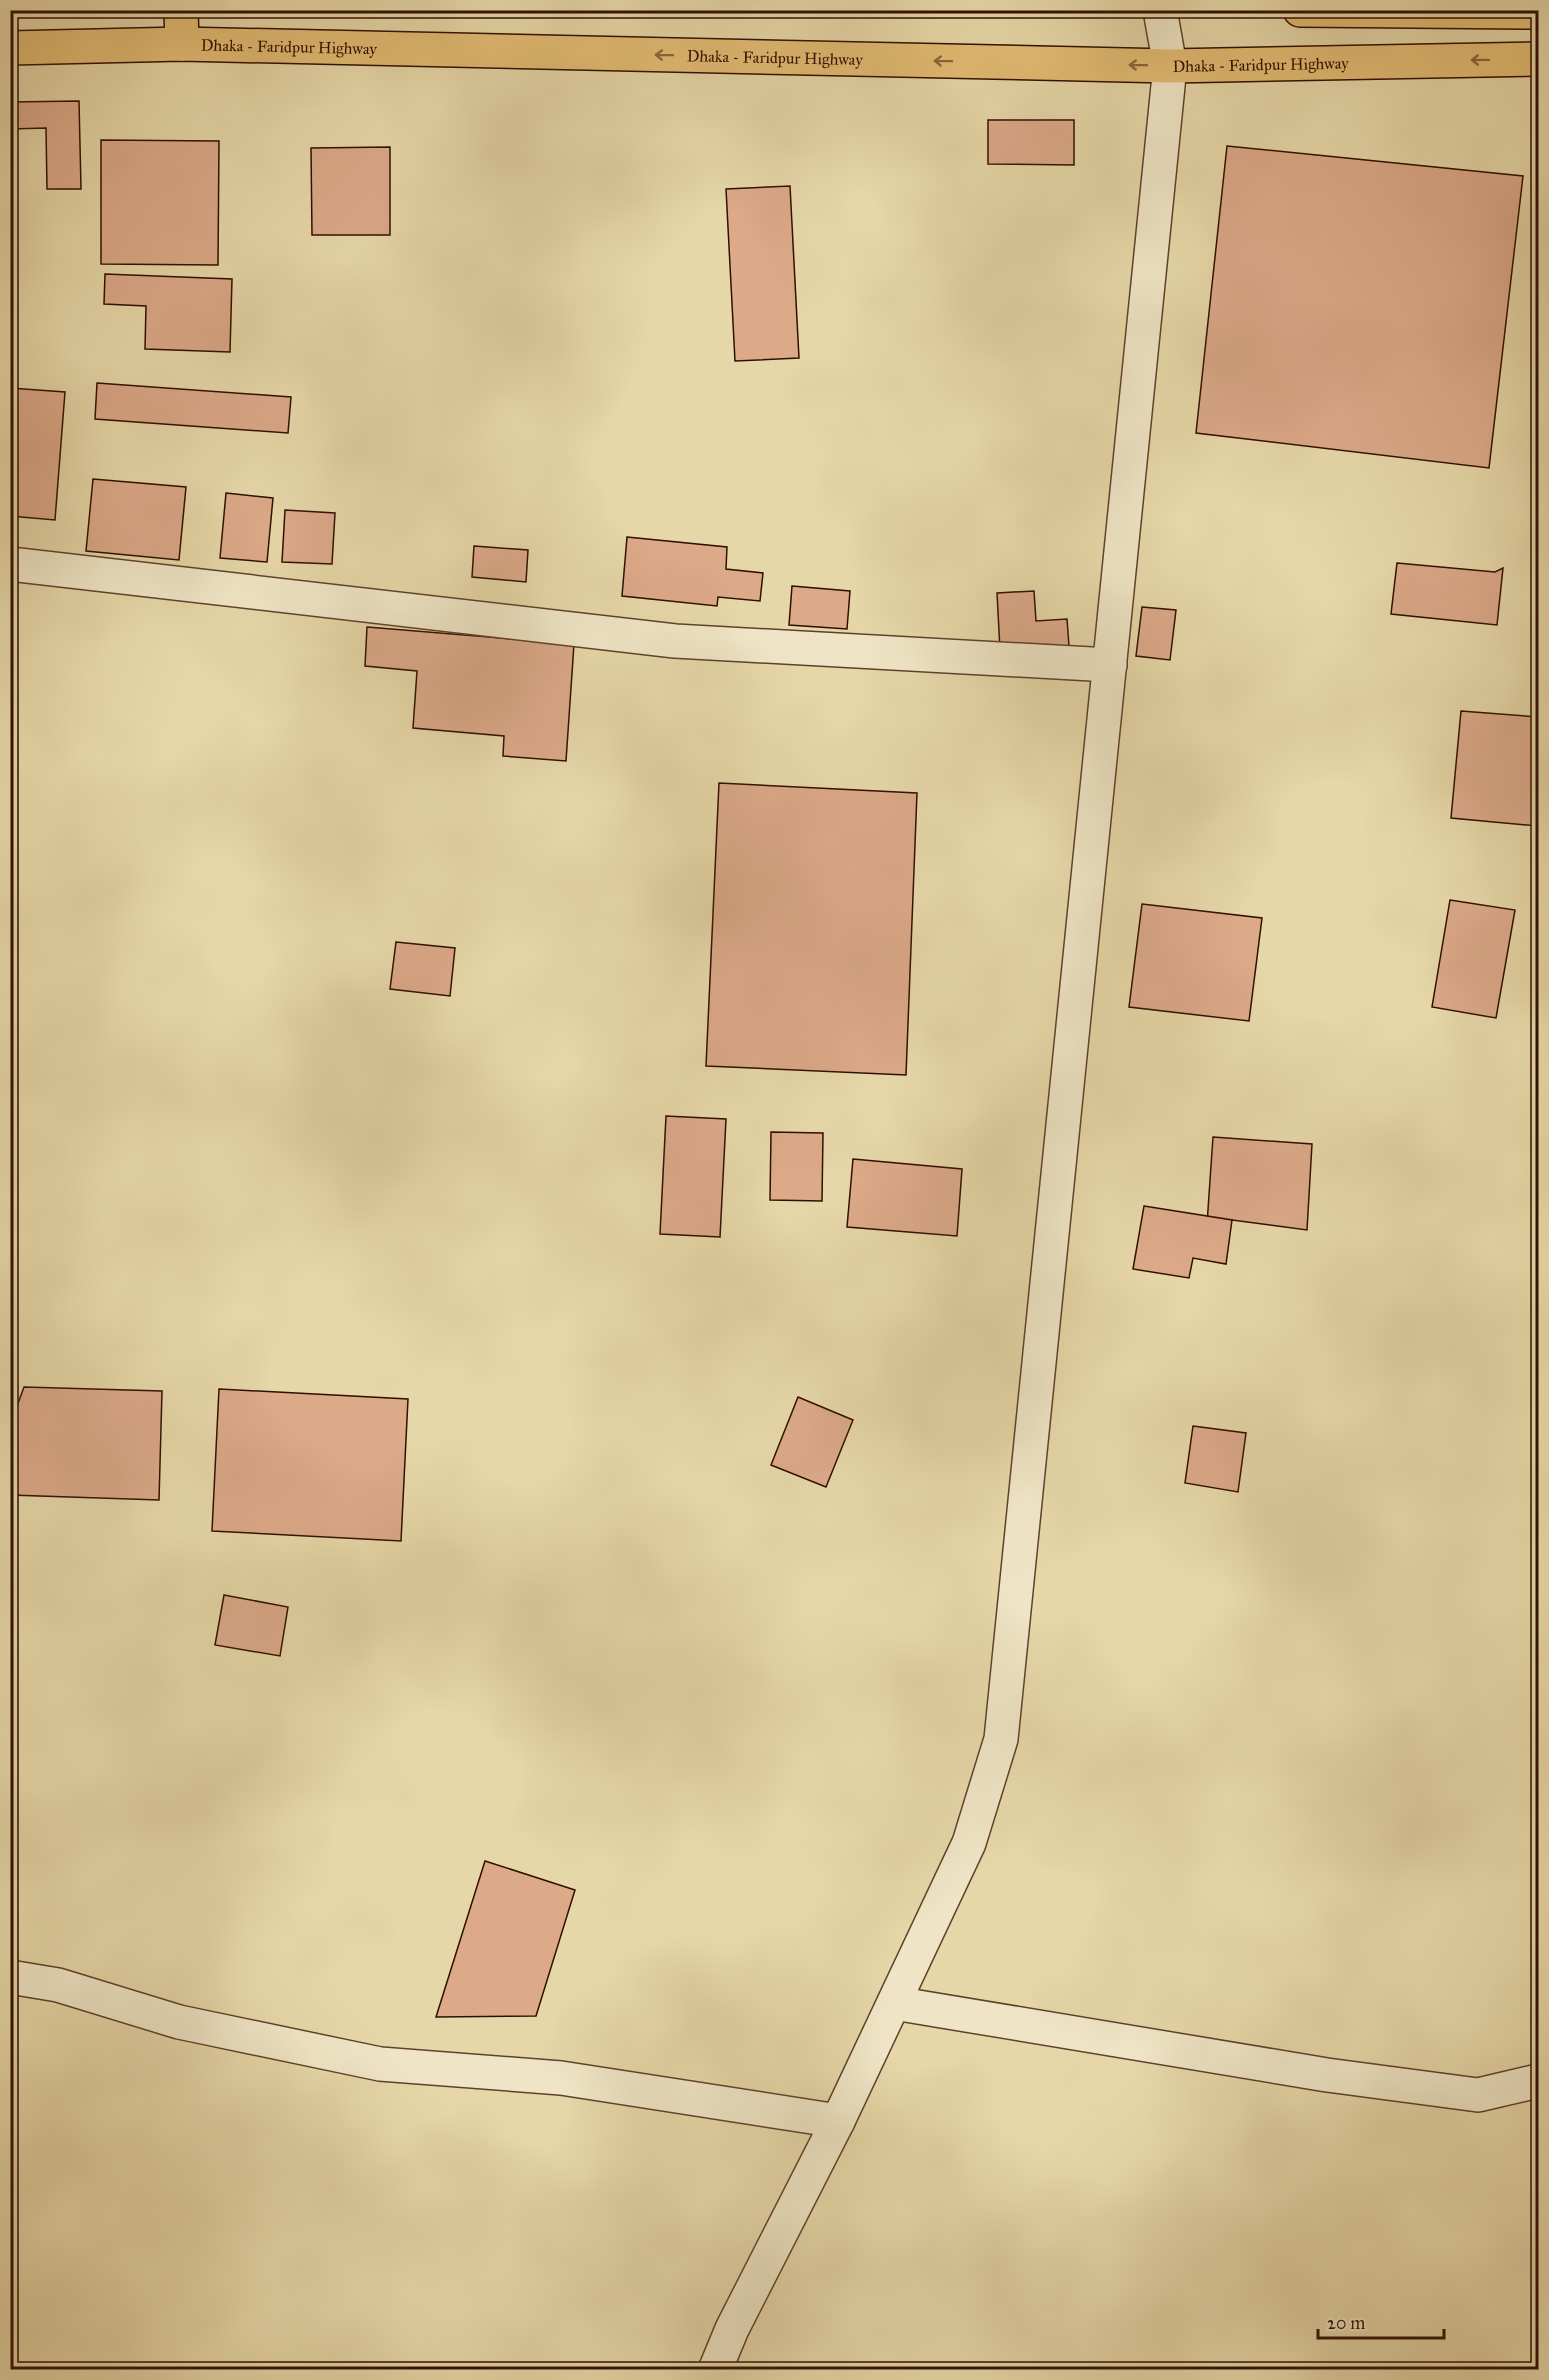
<svg xmlns="http://www.w3.org/2000/svg" width="1549" height="2380" font-family="'IM FELL Great Primer',serif">
<style>
.building{fill:#dca989;stroke:#300f01;stroke-width:1.5}
.lines{fill:none;stroke-linecap:round;stroke-linejoin:round}
.minor-casing{stroke:#5e412b;stroke-width:36}
.trunk-casing{stroke:#300f01;stroke-width:36}
.minor{stroke:#efe5c6;stroke-width:33}
.trunk{stroke:#e3bc74;stroke-width:33}
.oneway{stroke:#8a663a}
.labels{text-anchor:middle;stroke-width:5;stroke-linejoin:round;paint-order:stroke}
.street-label{font-size:16px;fill:#300f01;stroke:#efe5c6}
</style>
<rect width="100%" height="100%" fill="#e6d7a8"/>
<filter id="stains"><feTurbulence type="fractalNoise" baseFrequency=".00333" numOctaves="4"/><feColorMatrix values="0 0 0 0 .2 0 0 0 0 .09 0 0 0 0 .02 0 0 0 .5 -.17"/></filter>
<radialGradient id="worn" r=".72"><stop offset=".6" stop-color="#630" stop-opacity="0"/><stop offset="1" stop-color="#630" stop-opacity=".3"/></radialGradient>
<!-- building -->
<g class="building">
<polygon points="79,101 81,189 47,189 46,128 10,129 10,102"/>
<polygon points="988,120 1074,120 1074,165 988,164"/>
<polygon points="101,140 219,141 218,265 101,264"/>
<polygon points="1227,146 1523,176 1489,468 1196,433"/>
<polygon points="390,147 390,235 312,235 311,148"/>
<polygon points="790,186 799,358 735,361 726,189"/>
<polygon points="105,274 232,279 230,352 145,349 146,306 104,304"/>
<polygon points="97,383 291,397 288,433 95,419"/>
<polygon points="10,388 65,392 55,520 10,516"/>
<polygon points="93,479 186,487 179,560 86,551"/>
<polygon points="226,493 273,498 267,562 220,558"/>
<polygon points="285,510 335,513 332,564 282,562"/>
<polygon points="627,537 727,547 726,569 763,573 760,601 718,597 717,606 622,596"/>
<polygon points="474,546 528,550 526,582 472,577"/>
<polygon points="1397,563 1495,572 1503,568 1497,625 1391,614"/>
<polygon points="792,586 850,591 847,629 789,625"/>
<polygon points="1034,591 1036,621 1067,619 1069,646 1000,650 997,593"/>
<polygon points="1142,607 1176,610 1170,660 1136,656"/>
<polygon points="367,627 574,644 566,761 503,756 504,736 413,728 417,671 365,666"/>
<polygon points="1461,711 1538,717 1538,826 1451,818"/>
<polygon points="719,783 917,793 906,1075 706,1066"/>
<polygon points="1450,900 1515,910 1496,1018 1432,1007"/>
<polygon points="1142,904 1262,918 1249,1021 1129,1007"/>
<polygon points="396,942 455,948 450,996 390,989"/>
<polygon points="666,1116 726,1119 720,1237 660,1234"/>
<polygon points="771,1132 823,1133 822,1201 770,1200"/>
<polygon points="1213,1137 1312,1144 1307,1230 1232,1220 1207,1224"/>
<polygon points="853,1159 962,1169 957,1236 847,1227"/>
<polygon points="1144,1206 1232,1220 1226,1264 1193,1258 1189,1278 1133,1269"/>
<polygon points="24,1387 162,1391 159,1500 10,1495 10,1425"/>
<polygon points="219,1389 408,1399 401,1541 212,1531"/>
<polygon points="798,1397 853,1420 826,1487 771,1465"/>
<polygon points="1193,1426 1246,1433 1238,1492 1185,1483"/>
<polygon points="224,1595 288,1607 280,1656 215,1645"/>
<polygon points="485,1861 575,1890 536,2016 436,2017"/>
</g>
<g class="lines">
<defs>
<g id="minor">
<polyline points="10,564 675,641 1110,665"/>
<polyline points="10,1977 58,1985 179,2022 380,2064 561,2078 838,2121"/>
<polyline points="894,2003 1327,2075 1478,2095 1538,2081"/>
<polyline points="715,2370 732,2329 838,2121 969,1843 1001,1739 1170,66 1160,10"/>
</g>
<g id="trunk">
<polyline points="181,10 182,44"/>
<polyline points="1300,10 1538,12"/>
<path id="s1" d="M10 48 182 44 1170 66 1538 59"/>
</g>
</defs>
<!-- minor casing -->
<use href="#minor" class="minor-casing"/>
<!-- trunk casing -->
<use href="#trunk" class="trunk-casing"/>
<!-- minor -->
<use href="#minor" class="minor"/>
<!-- trunk -->
<use href="#trunk" class="trunk"/>
</g>
<!-- one-way arrows -->
<defs><path id="oneway-shaft" d="M-6 0H5M1.5-3L5.5 0L1.5 3" fill="none" stroke-width="1.6" stroke-linecap="round" stroke-linejoin="round" transform="scale(1.5)"/></defs>
<g class="oneway">
<use href="#oneway-shaft" transform="translate(664 55) rotate(-179)"/>
<use href="#oneway-shaft" transform="translate(1480 60) rotate(179)"/>
<use href="#oneway-shaft" transform="translate(943 61) rotate(-179)"/>
<use href="#oneway-shaft" transform="translate(1138 65) rotate(-179)"/>
</g>
<g class="labels">
<!-- street labels -->
<g class="street-label">
<text dy="6" stroke="none"><textPath href="#s1" startOffset="279">Dhaka - Faridpur Highway</textPath></text>
<text dy="6" stroke="none"><textPath href="#s1" startOffset="765">Dhaka - Faridpur Highway</textPath></text>
<text dy="6" stroke="none"><textPath href="#s1" startOffset="1251">Dhaka - Faridpur Highway</textPath></text>
</g>
</g>
<!-- margin -->
<rect width="1549" height="2380" fill="none" stroke="#e6d7a8" stroke-width="36"/>
<rect x="12" y="12" width="1525" height="2356" fill="none" stroke="#300f01" stroke-width="3"/>
<rect x="18" y="18" width="1513" height="2344" fill="none" stroke="#300f01" stroke-width="1.5"/>
<!-- scale -->
<path d="M1318 2329v9h126v-9" fill="none" stroke="#300f01" stroke-width="3"/>
<text x="1327" y="2329" font-size="18" fill="#300f01" stroke="#efe5c6" stroke-width="4.5" paint-order="stroke">20 m</text>
<rect width="100%" height="100%" filter="url(#stains)"/>
<rect width="100%" height="100%" fill="url(#worn)"/>
</svg>
